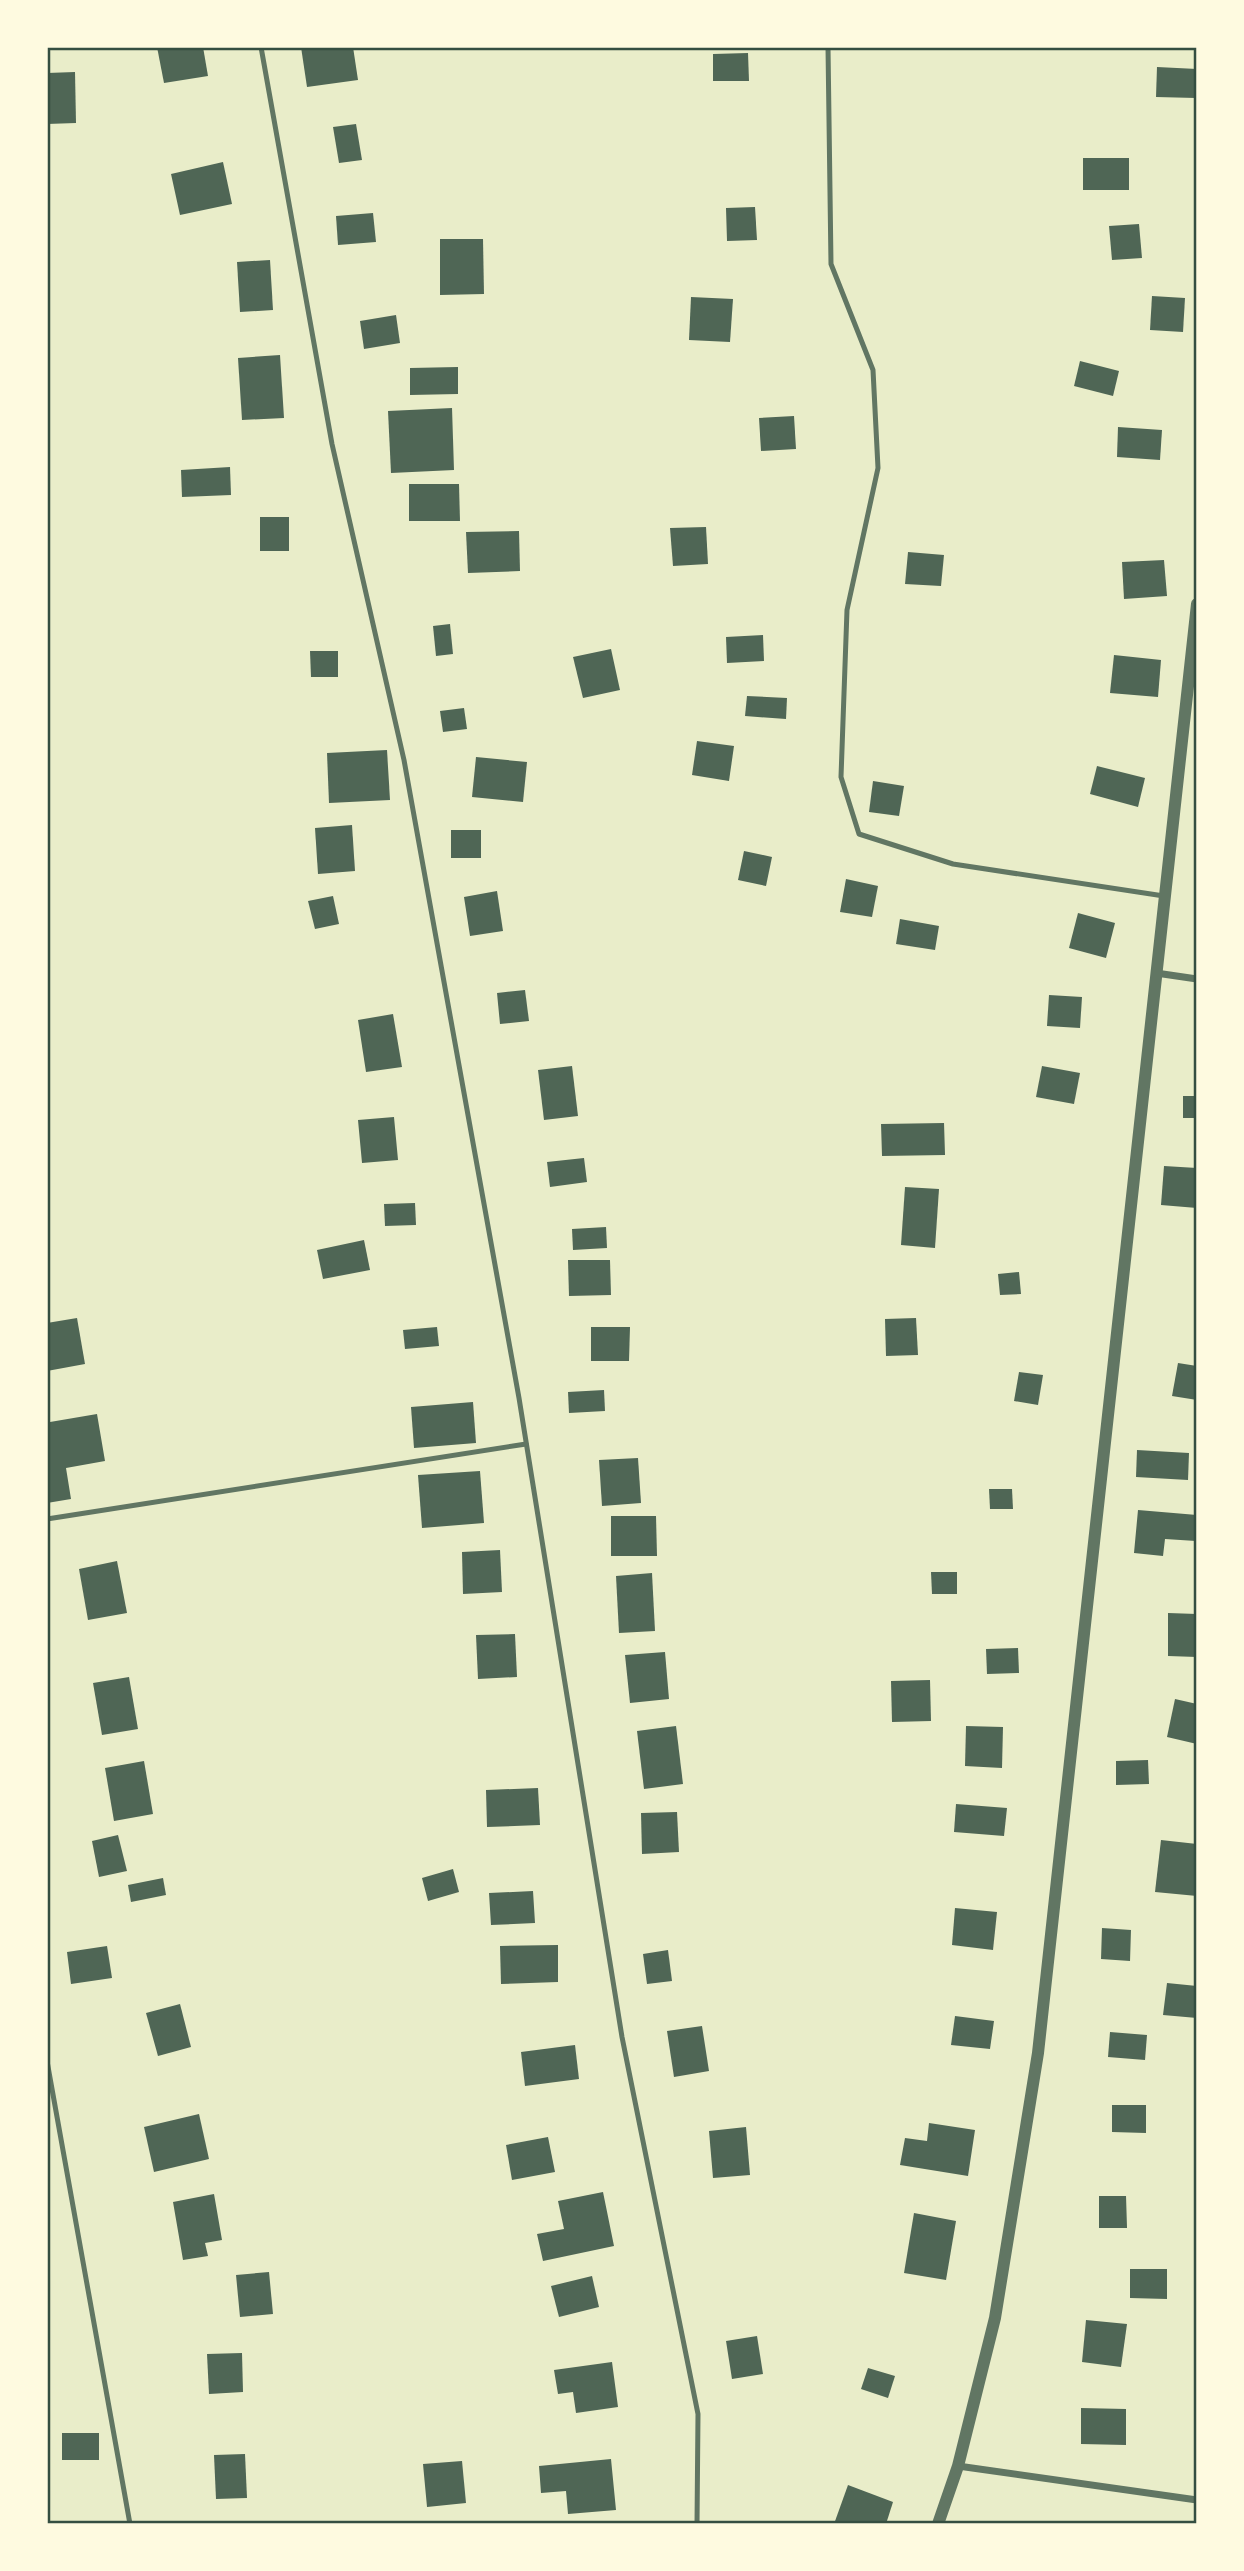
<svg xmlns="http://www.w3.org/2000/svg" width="1244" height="2571" font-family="'Alegreya Sans',sans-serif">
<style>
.building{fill:#4f6655}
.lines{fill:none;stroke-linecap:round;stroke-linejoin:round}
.service{stroke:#617663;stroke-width:5}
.minor{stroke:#617663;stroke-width:7}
.tertiary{stroke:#617663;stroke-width:12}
.neatline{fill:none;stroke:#344e41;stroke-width:2.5}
</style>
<rect width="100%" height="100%" fill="#e9edc9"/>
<!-- building -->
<g class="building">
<polygon points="157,47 203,47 208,76 164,83"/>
<polygon points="301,47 353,47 358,80 307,87"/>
<polygon points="748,53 749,81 713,81 713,54"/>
<polygon points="1157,67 1197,69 1196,98 1156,97"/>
<polygon points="75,72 76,123 47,124 47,73"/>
<polygon points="356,124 362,160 339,163 333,127"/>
<rect x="1083" y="158" width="46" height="32"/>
<polygon points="223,162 232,204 180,215 171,174"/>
<polygon points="755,207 757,240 727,241 726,208"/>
<polygon points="373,213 376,242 338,245 336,216"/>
<polygon points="1139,224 1142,258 1112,260 1109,226"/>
<polygon points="440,239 483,239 484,294 440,295"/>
<polygon points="270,260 273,310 240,312 237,262"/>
<polygon points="1152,296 1185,298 1183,332 1150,330"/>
<polygon points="691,297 733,299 730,342 689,340"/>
<polygon points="396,315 400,343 364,349 360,321"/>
<polygon points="280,355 284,418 242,420 238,358"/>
<polygon points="1080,361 1119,371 1113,396 1074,386"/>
<polygon points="458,367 458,394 410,395 410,368"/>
<polygon points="452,408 454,470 391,473 388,411"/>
<polygon points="794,416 796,449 761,451 759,418"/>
<polygon points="1118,427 1162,430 1160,460 1117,457"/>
<polygon points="230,467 231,495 182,497 181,470"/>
<polygon points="409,484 459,484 460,521 409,521"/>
<rect x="260" y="517" width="29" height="34"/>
<polygon points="706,527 708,564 673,566 670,528"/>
<polygon points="519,531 520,571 468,573 466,532"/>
<polygon points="908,552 944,555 941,586 905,584"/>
<polygon points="1164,560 1167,596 1124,599 1122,562"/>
<polygon points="450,624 453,654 436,656 433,626"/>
<polygon points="763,635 764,661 727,663 726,637"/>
<polygon points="611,649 620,690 583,698 573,657"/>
<polygon points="310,651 338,651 338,677 311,677"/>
<polygon points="1114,655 1161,660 1158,697 1110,693"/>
<polygon points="747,696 787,698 786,719 745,716"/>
<polygon points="464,708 467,729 443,732 440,711"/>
<polygon points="697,741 734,746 729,781 692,775"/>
<polygon points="387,750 390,800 329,803 327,753"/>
<polygon points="476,757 527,762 523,802 472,797"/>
<polygon points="1097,766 1145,778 1138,807 1090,794"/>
<polygon points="873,781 904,786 899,816 869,812"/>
<polygon points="352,825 355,871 318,874 315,828"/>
<rect x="451" y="830" width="30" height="28"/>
<polygon points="744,851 772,857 766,886 738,880"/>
<polygon points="846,879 878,886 872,917 840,912"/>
<polygon points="497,891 503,931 470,936 464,897"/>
<polygon points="333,896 339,924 315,929 308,901"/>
<polygon points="1078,913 1115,923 1106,958 1069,948"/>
<polygon points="900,919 939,926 935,950 896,944"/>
<polygon points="525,990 529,1021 500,1024 497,993"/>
<polygon points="1049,995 1082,997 1080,1028 1047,1026"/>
<polygon points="393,1014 402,1067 366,1072 358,1020"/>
<polygon points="572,1066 578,1116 544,1120 538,1070"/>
<polygon points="1042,1066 1080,1073 1074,1104 1036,1097"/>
<rect x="1183" y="1096" width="14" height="22"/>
<polygon points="394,1117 398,1160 362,1163 358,1120"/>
<polygon points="944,1123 945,1155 882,1156 881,1124"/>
<polygon points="584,1158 587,1182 550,1187 547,1162"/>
<polygon points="1164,1166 1197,1168 1197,1208 1161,1205"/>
<polygon points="905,1187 939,1189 935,1248 901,1245"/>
<polygon points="415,1203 416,1225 385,1226 384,1204"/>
<polygon points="606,1227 607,1248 573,1250 572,1229"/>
<polygon points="364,1240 370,1270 323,1279 317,1250"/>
<polygon points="568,1260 610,1260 611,1295 569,1296"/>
<polygon points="1019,1272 1021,1294 1000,1295 998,1274"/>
<polygon points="77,1318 85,1364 47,1371 47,1323"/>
<polygon points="916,1318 918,1355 886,1356 885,1319"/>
<polygon points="437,1327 439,1346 405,1349 403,1330"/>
<polygon points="591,1327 630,1327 629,1361 591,1361"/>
<polygon points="1178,1363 1197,1366 1197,1400 1172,1396"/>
<polygon points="1019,1372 1043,1375 1038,1405 1014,1401"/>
<polygon points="604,1390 605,1411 569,1413 568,1392"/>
<polygon points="473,1402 476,1443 414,1448 411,1407"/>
<polygon points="47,1414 50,1422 97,1414 105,1461 66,1468 71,1499 47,1503"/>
<polygon points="1137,1450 1189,1453 1188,1480 1136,1477"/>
<polygon points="638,1458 641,1503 602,1506 599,1460"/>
<polygon points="480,1471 484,1523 422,1528 418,1475"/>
<polygon points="989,1489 1012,1489 1013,1509 990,1509"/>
<polygon points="1138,1510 1197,1515 1196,1541 1165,1539 1163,1556 1134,1553"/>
<polygon points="611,1516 656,1516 657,1556 611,1556"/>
<polygon points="500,1550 502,1592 463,1594 462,1552"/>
<polygon points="117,1561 127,1613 88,1620 79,1569"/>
<polygon points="931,1572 957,1572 957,1594 932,1594"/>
<polygon points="652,1573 655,1631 619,1633 616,1576"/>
<polygon points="1168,1613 1197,1614 1197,1657 1168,1656"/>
<polygon points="515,1634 517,1677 478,1679 476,1635"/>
<polygon points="1018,1648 1019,1673 987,1674 986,1649"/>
<polygon points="665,1652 669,1699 630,1703 625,1655"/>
<polygon points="129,1677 138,1729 102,1735 93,1683"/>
<polygon points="930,1680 931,1721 892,1722 891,1681"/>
<polygon points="1175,1699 1197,1704 1197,1744 1167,1737"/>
<polygon points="676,1726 683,1784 644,1789 637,1731"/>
<polygon points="966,1726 1003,1727 1002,1768 965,1766"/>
<polygon points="1148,1760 1149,1784 1116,1785 1116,1761"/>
<polygon points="144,1761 153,1814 114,1821 105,1768"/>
<polygon points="538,1788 540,1825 487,1827 486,1790"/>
<polygon points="956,1804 1007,1808 1004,1836 954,1832"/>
<polygon points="677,1812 679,1852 642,1854 641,1813"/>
<polygon points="118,1835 127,1871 99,1877 92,1841"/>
<polygon points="1161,1840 1197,1844 1197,1896 1155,1892"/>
<polygon points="453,1869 459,1892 428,1901 422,1878"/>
<polygon points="163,1878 166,1895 131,1902 128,1885"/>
<polygon points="533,1891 535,1923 491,1925 489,1893"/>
<polygon points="955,1908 997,1912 993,1950 952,1945"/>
<polygon points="1102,1928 1131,1930 1130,1961 1101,1959"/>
<polygon points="558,1945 558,1982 501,1984 500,1946"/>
<polygon points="107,1946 112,1978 71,1984 67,1952"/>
<polygon points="668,1950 672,1981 647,1984 643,1954"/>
<polygon points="1167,1983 1197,1986 1197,2018 1163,2015"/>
<polygon points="180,2004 191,2047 158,2056 146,2013"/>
<polygon points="955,2016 994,2021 990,2049 951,2045"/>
<polygon points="702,2026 709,2071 674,2077 667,2031"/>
<polygon points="1110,2032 1147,2035 1145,2060 1108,2057"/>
<polygon points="575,2045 579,2079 525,2086 521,2052"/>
<polygon points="1112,2105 1146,2105 1146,2133 1112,2132"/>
<polygon points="199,2114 209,2159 154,2172 144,2127"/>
<polygon points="929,2123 975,2130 968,2176 900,2165 905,2138 927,2141"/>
<polygon points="746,2127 750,2175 713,2178 709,2131"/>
<polygon points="548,2137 555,2172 512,2180 506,2145"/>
<polygon points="603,2192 614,2246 543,2261 537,2234 564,2229 558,2201"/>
<polygon points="214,2194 222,2240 205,2243 208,2256 183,2260 173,2202"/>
<polygon points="1099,2196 1126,2196 1127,2228 1099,2228"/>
<polygon points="914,2213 956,2221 946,2280 904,2273"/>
<polygon points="1130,2269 1167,2269 1167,2299 1130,2298"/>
<polygon points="269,2272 273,2314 240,2317 236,2275"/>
<polygon points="592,2276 599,2307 559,2317 551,2286"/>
<polygon points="1086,2320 1127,2324 1121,2367 1082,2362"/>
<polygon points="757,2336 763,2374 732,2379 726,2341"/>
<polygon points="242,2353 243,2392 209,2394 207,2354"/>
<polygon points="612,2362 618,2407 576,2413 573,2392 558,2394 554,2370"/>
<polygon points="868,2368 895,2376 888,2398 861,2389"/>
<polygon points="1081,2408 1126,2409 1126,2445 1081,2444"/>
<rect x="62" y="2433" width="37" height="27"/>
<polygon points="245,2454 247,2498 216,2499 214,2455"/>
<polygon points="611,2459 616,2510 568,2514 566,2491 541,2493 539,2466"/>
<polygon points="462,2461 466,2503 427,2507 423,2464"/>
<polygon points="848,2485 893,2502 886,2524 834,2524"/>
</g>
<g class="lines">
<!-- service -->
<g class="service">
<polyline points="261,47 332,444 404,760 519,1398 622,2037 698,2414 697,2524"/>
<polyline points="828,47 831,264 873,370 878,468 847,610 841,777 859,834 953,864 1164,896"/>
<polyline points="47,1519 526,1444"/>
<polyline points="47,2061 130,2524"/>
</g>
<!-- minor -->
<g class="minor">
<polyline points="1156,973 1197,979"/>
<polyline points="958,2466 1197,2500"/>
</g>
<!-- tertiary -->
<polyline class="tertiary" points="938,2524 958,2466 995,2318 1038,2053 1197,604"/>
</g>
<!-- border -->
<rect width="1244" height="2571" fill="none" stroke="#fefae0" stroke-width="98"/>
<rect x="49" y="49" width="1146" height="2473" class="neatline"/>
</svg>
